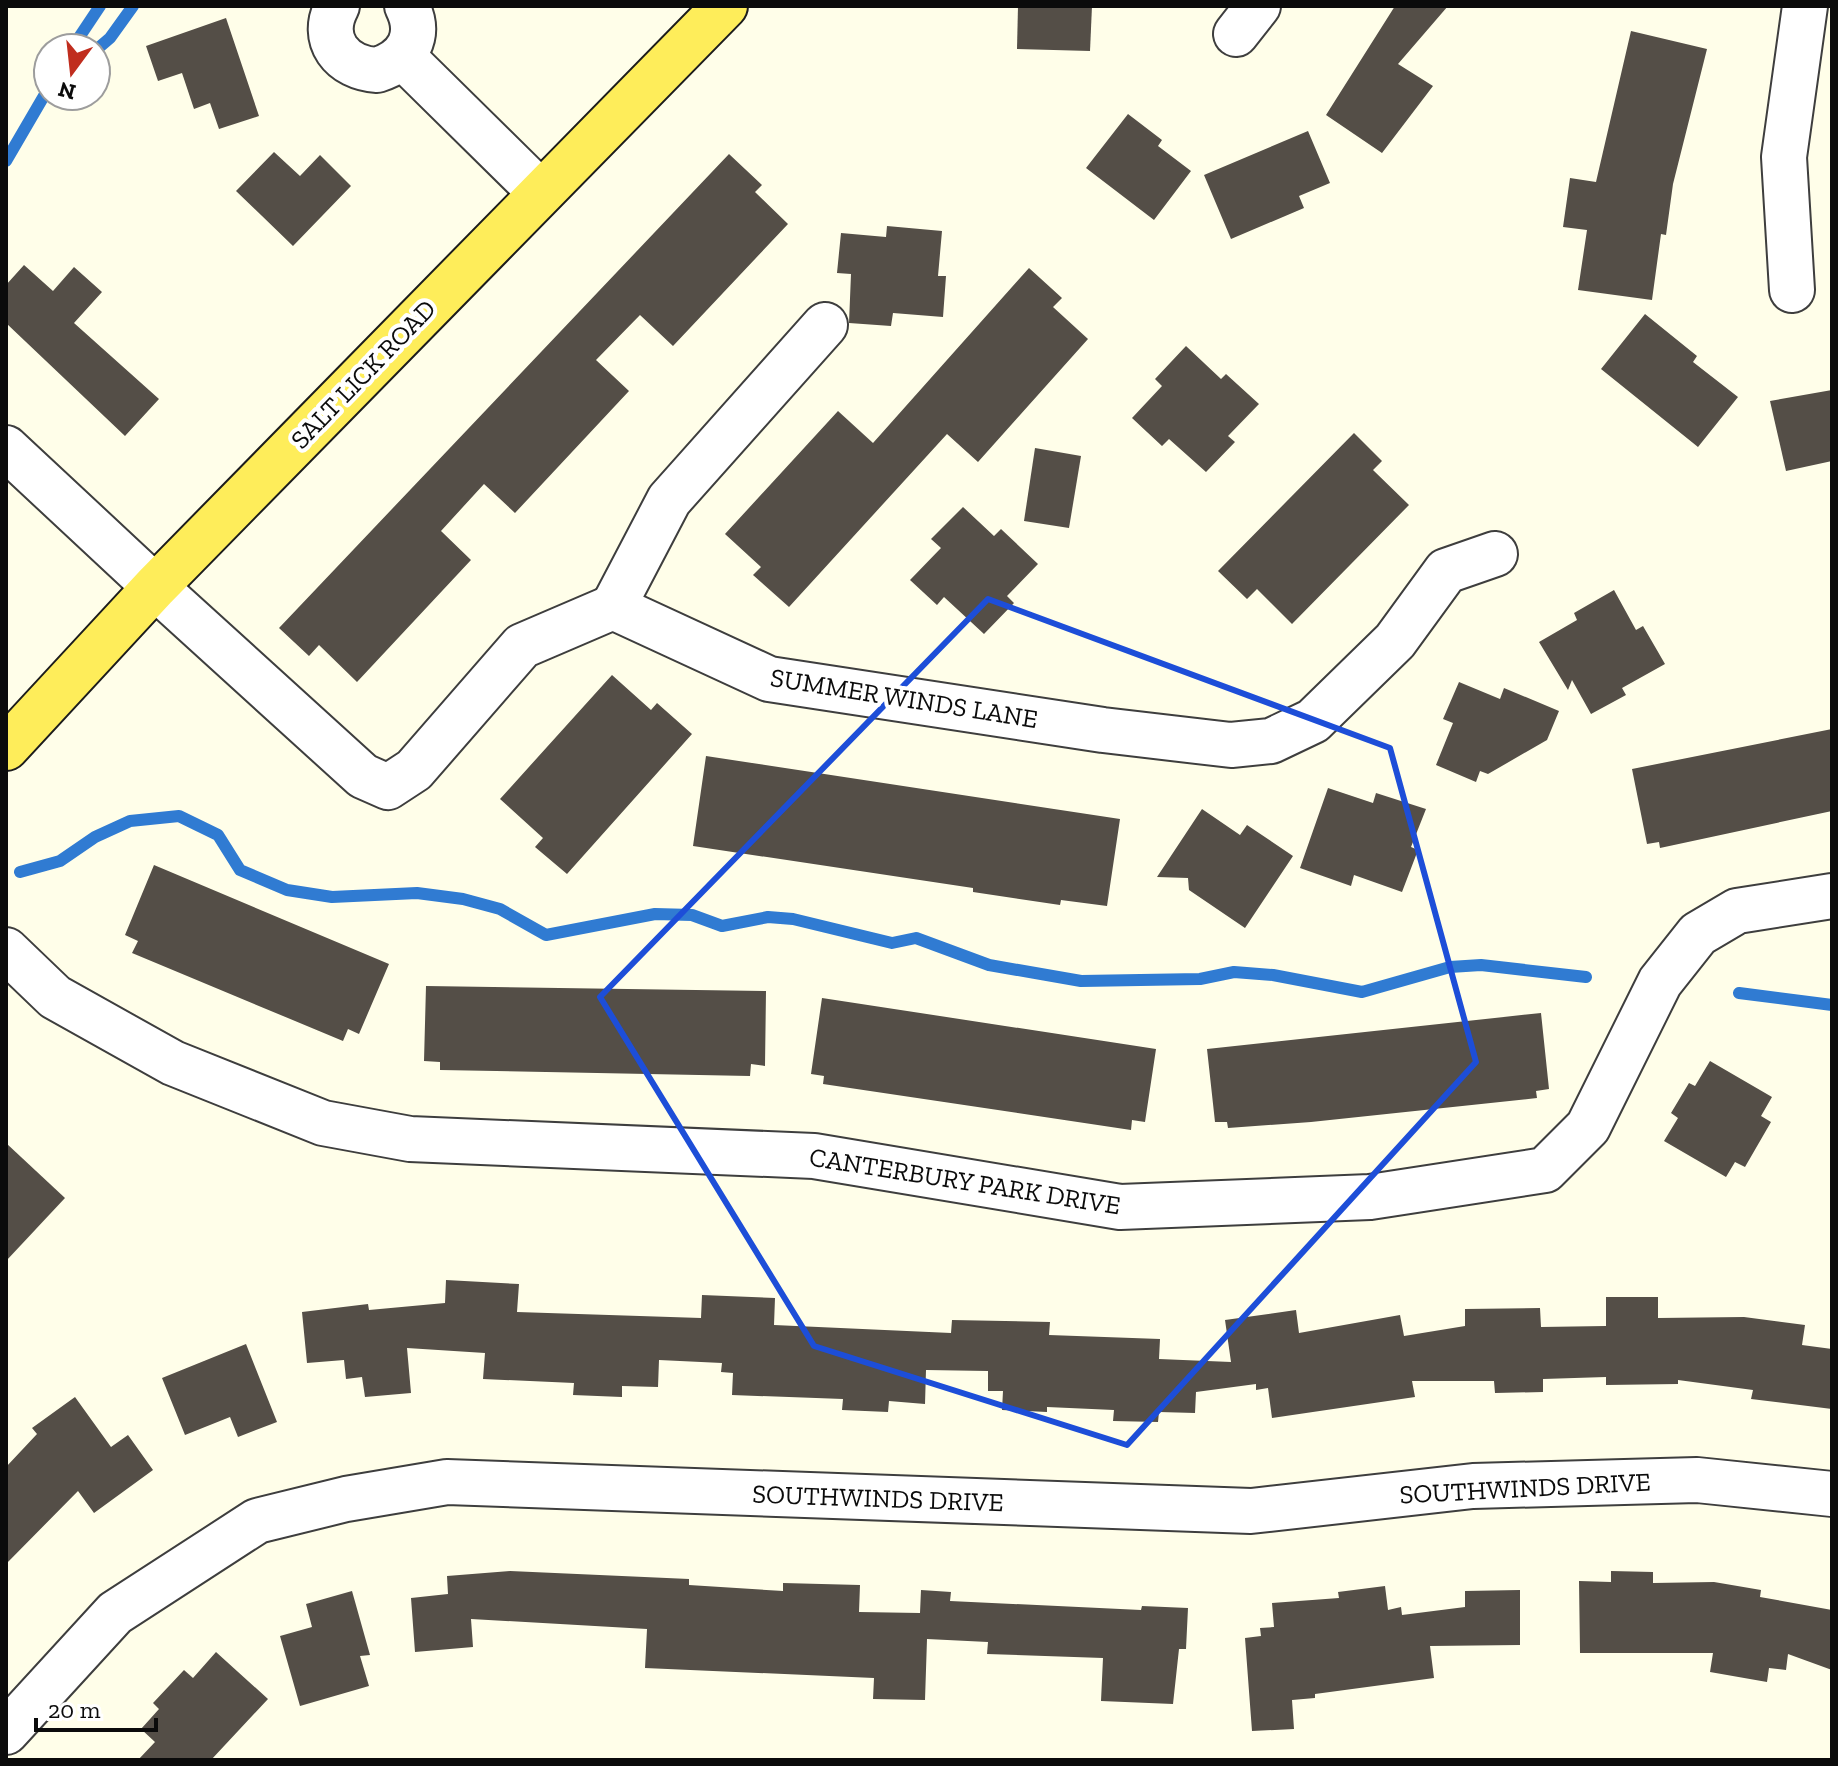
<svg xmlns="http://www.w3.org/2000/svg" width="1838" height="1766" font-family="'Zilla Slab',serif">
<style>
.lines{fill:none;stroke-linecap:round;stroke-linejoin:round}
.stream{stroke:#307bd2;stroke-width:12}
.building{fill:#544e47}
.minor-casing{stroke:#3e3e3e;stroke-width:48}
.tertiary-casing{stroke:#3e3e3e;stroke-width:48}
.primary-casing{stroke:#1c1c1c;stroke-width:48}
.minor{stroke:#fff;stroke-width:44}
.tertiary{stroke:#fff;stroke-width:44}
.primary{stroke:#feed5a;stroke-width:44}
.marked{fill:none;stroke:#1d4ed8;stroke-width:6;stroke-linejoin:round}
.labels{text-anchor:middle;stroke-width:8;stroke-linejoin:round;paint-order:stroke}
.street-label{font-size:26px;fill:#0b0b0b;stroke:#fff}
</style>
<rect width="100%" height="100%" fill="#fffee9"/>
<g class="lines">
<!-- stream -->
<g class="stream">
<polyline points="72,48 100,6"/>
<polyline points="96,50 110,38 133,6"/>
<polyline points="6,161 48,89"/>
<polyline points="20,872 60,861 95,837 130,821 179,816 218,835 240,870 287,890 332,897 417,893 463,899 500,909 546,935 655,914 692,915 722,926 768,917 793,919 892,943 916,938 989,965 1081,981 1200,979 1234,972 1273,975 1362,992 1450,967 1481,965 1586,977"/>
<polyline points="1739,993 1832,1005"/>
</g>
</g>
<!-- building -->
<g class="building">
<polygon points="1018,6 1092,6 1090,51 1017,49"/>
<polygon points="1395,6 1448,6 1398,64 1433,86 1382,153 1326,115"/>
<polygon points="226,18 259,116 219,129 210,103 194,109 182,73 158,81 146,46"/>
<polygon points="1631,31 1707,49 1673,184 1666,235 1661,234 1652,300 1578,290 1587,230 1563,227 1570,178 1596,182"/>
<polygon points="1128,114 1162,140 1158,146 1191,171 1154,220 1086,168"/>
<polygon points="1308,131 1330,183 1299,196 1304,208 1231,239 1204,175"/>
<polygon points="274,152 300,176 320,155 351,186 293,246 236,191"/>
<polygon points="729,154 762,185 755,192 788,224 673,346 640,315 596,360 629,391 515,513 484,484 441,531 471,560 357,682 319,645 309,656 279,628"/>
<polygon points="887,226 942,231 938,276 946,276 943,317 893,313 891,326 849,323 851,274 837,273 841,233 886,237"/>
<polygon points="24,265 53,291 74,267 102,292 74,323 159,399 125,436 6,323 6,285"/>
<polygon points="1029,268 1062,298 1053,307 1088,339 978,462 947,434 789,607 753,575 761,567 725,534 838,411 873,443"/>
<polygon points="1645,314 1697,356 1693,362 1738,397 1698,447 1601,369"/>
<polygon points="1186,346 1221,379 1226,374 1259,404 1228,436 1235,442 1206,472 1169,439 1162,446 1132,418 1162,386 1155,379"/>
<polygon points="1832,390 1832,461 1786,471 1770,401"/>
<polygon points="1354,433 1382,461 1373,470 1409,505 1292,624 1257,589 1247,599 1218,571"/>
<polygon points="1035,448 1081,456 1069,528 1024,521"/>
<polygon points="963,507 994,536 1001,529 1038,564 1007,596 1014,603 984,634 944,597 937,605 910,580 941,548 931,539"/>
<polygon points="1614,590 1636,630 1643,626 1665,664 1622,688 1626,695 1591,714 1572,680 1568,690 1539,642 1577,620 1574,613"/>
<polygon points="612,675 651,710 657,703 692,734 567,874 535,847 543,838 500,799"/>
<polygon points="1459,682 1500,699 1504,688 1559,711 1547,740 1488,774 1480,771 1476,782 1436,765 1453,723 1443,719"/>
<polygon points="1832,729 1832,811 1660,848 1659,842 1647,844 1632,769"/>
<polygon points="706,756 1120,819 1107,906 1061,900 1060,905 973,892 973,888 693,846"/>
<polygon points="1328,788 1373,803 1376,793 1426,809 1411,847 1418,850 1402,892 1354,875 1351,886 1300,868"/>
<polygon points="1202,809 1240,835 1247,825 1293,856 1245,928 1189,890 1188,878 1157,877"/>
<polygon points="154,865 389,964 359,1034 348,1029 343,1041 132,953 138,941 125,935"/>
<polygon points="426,986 766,991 765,1066 751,1064 750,1076 440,1070 440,1062 424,1061"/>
<polygon points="822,998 1156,1049 1145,1122 1132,1120 1131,1130 823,1084 824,1076 811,1074"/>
<polygon points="1541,1013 1549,1089 1536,1091 1537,1098 1311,1122 1228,1128 1227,1122 1215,1122 1207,1049"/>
<polygon points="1710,1061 1772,1097 1761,1116 1771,1122 1745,1167 1735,1162 1726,1177 1664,1141 1678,1118 1671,1113 1689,1083 1695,1086"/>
<polygon points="6,1143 65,1198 6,1261"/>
<polygon points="446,1280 519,1284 517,1312 701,1318 702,1295 775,1298 774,1325 951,1333 952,1320 1050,1322 1049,1335 1160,1339 1159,1359 1231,1362 1225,1320 1296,1310 1299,1333 1400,1315 1404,1336 1465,1326 1465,1309 1540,1308 1541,1327 1606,1326 1606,1297 1658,1297 1658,1318 1744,1317 1805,1325 1802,1345 1832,1349 1832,1409 1751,1399 1753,1390 1678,1380 1678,1384 1606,1385 1606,1377 1543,1379 1543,1392 1495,1393 1494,1381 1412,1381 1415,1397 1272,1418 1268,1388 1256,1390 1256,1384 1196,1392 1195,1413 1159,1412 1158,1422 1113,1421 1114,1410 1047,1407 1047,1412 1002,1410 1003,1391 988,1391 988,1371 926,1370 925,1404 889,1401 888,1412 842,1410 843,1399 732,1395 733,1373 721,1372 722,1363 659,1360 658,1387 622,1386 622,1397 573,1395 574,1383 483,1379 485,1353 407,1348 411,1393 365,1397 362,1377 346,1379 344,1360 307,1363 302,1312 368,1304 369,1310 445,1303"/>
<polygon points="246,1344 277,1422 238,1437 230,1417 185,1435 162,1378"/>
<polygon points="75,1397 111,1447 128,1435 153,1470 94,1513 78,1491 6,1564 6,1467 37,1434 32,1428"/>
<polygon points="510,1571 689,1579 689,1585 783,1591 783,1583 860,1585 859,1612 920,1613 921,1590 951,1592 950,1601 1141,1610 1142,1606 1188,1608 1186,1649 1179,1649 1173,1704 1101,1701 1103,1658 987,1654 988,1642 927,1639 925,1700 873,1699 874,1678 645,1668 647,1629 471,1619 473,1647 415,1652 411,1598 448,1594 447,1576"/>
<polygon points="1611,1571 1653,1572 1653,1583 1714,1582 1761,1590 1760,1597 1832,1610 1832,1670 1788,1654 1786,1670 1769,1668 1767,1682 1710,1672 1713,1653 1580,1653 1579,1581 1611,1582"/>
<polygon points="1385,1586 1388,1610 1401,1607 1402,1615 1465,1607 1465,1591 1520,1590 1520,1645 1430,1646 1434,1678 1315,1694 1315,1698 1292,1700 1294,1729 1252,1731 1245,1638 1261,1636 1260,1628 1274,1627 1272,1603 1339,1598 1338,1592"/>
<polygon points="352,1591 370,1655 360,1656 369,1686 300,1706 280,1636 312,1627 306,1604"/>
<polygon points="216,1652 268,1699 211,1760 138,1760 155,1742 141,1729 159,1709 153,1703 184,1670 193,1678"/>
</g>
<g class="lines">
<defs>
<g id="minor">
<path d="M337 6C319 40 342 68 377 70 408 60 422 36 407 6"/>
<polyline points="1236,34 1258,6"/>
<polyline points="403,57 540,192"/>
<polyline points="1792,290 1784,157 1805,6"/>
<polyline points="155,587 363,776 388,787 414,770 522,646 613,607 769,679 1103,730 1231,745 1271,741 1313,721 1395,641 1446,571 1495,554"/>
<polyline points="613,607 669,500 825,325"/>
<polyline points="6,950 55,997 173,1063 323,1123 410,1139 814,1156 1120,1207 1370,1197 1545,1170 1588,1127 1660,982 1698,934 1737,911 1832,896"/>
<polyline points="6,1732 115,1613 257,1521 346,1499 447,1482 1251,1511 1473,1486 1697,1480 1832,1494"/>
</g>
<polyline id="tertiary" points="6,448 155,587"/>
<polyline id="primary" points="6,748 155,587 725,6"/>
</defs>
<!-- minor casing -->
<use href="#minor" class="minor-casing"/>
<!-- tertiary casing -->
<use href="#tertiary" class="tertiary-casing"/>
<!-- primary casing -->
<use href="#primary" class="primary-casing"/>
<!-- minor -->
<use href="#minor" class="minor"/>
<!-- tertiary -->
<use href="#tertiary" class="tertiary"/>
<!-- primary -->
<use href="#primary" class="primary"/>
</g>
<!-- marked area -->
<path class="marked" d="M988 599 1390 748 1476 1062 1127 1445 814 1346 600 997Z"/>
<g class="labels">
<!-- street labels -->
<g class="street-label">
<text transform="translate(363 374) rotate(-46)" y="9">SALT LICK ROAD</text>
<text transform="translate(904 698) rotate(9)" y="9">SUMMER WINDS LANE</text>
<text transform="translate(965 1181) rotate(9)" y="9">CANTERBURY PARK DRIVE</text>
<text transform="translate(1525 1488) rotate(-3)" y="9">SOUTHWINDS DRIVE</text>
<text transform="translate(878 1498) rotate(2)" y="9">SOUTHWINDS DRIVE</text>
</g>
</g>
<!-- border -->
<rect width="1838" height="1766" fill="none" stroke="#0b0b0b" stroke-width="16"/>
<!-- north arrow -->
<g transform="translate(72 72) rotate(195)"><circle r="38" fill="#ffffff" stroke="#9d9d9d" stroke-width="2"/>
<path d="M0-6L14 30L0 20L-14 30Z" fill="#c02d1e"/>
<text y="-12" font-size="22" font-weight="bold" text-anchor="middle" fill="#0b0b0b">N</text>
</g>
<!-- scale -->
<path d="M36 1718v12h120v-12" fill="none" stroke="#0b0b0b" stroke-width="4"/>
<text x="48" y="1718" font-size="24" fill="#0b0b0b" stroke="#ffffff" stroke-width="6" paint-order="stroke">20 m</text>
</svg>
